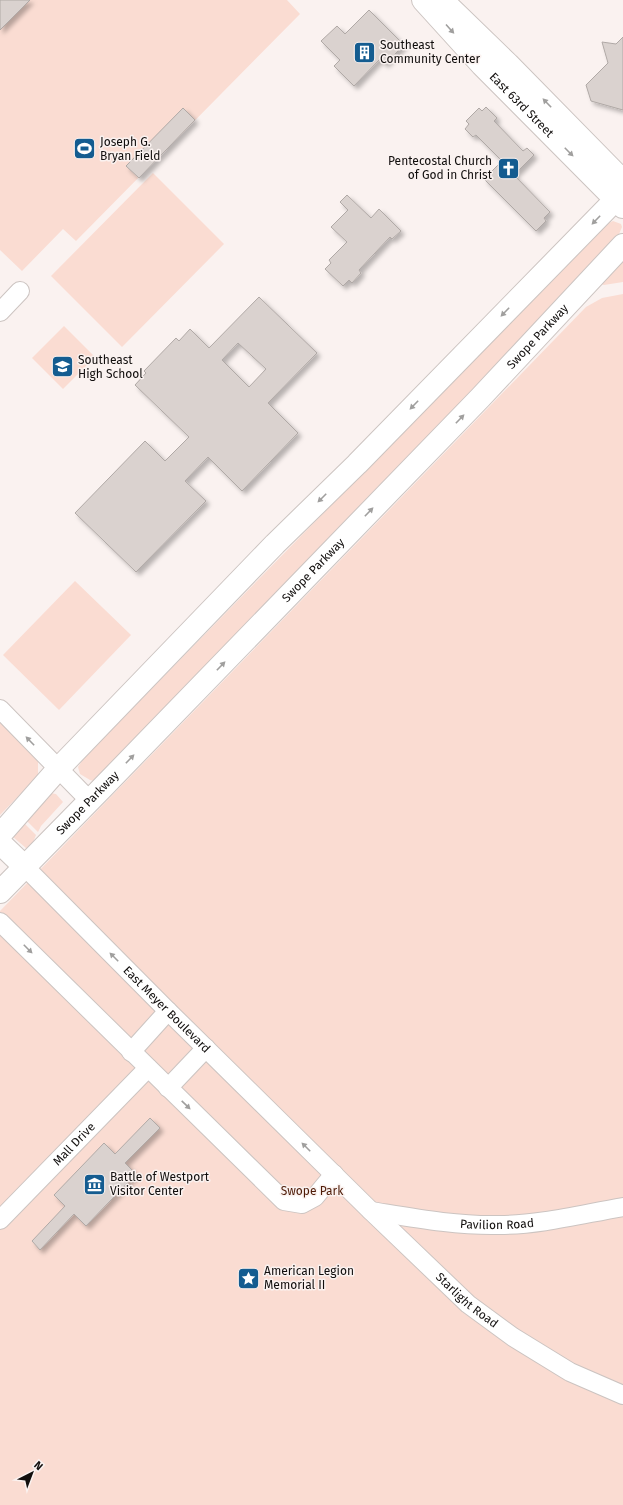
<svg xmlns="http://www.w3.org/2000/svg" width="623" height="1505" font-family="'Fira Sans',sans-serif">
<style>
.green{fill:#fadcd2}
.building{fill:#dad2cf;stroke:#b0a9a6;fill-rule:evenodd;filter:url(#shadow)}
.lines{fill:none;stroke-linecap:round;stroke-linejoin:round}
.minor-casing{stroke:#ccc4c1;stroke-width:20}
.major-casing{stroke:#ccc4c1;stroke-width:24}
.minor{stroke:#fff;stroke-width:18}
.major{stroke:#fff;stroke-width:22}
.oneway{fill:#a09f9e}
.labels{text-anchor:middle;stroke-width:3;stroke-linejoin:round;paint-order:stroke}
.poi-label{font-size:12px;fill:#110e0d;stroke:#faf2f0;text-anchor:start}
.street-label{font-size:12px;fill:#110e0d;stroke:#faf2f0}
.park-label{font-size:12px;fill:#4e1c08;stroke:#faf2f0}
</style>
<defs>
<filter id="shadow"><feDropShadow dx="3.5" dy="3.5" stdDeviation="2" flood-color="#0004"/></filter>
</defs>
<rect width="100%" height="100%" fill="#faf2f0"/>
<!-- green -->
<g class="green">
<polygon points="0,0 287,0 300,14 76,241 63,229 22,271 0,250"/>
<polygon points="153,173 224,244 122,347 51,276"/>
<polygon points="613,221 621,224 622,227 619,234 574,281 551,310 94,781 90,780 80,774 78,767 84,758 605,225"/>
<polygon points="623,259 623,282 604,285 601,284"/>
<polygon points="623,294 623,1505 0,1505 0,911 586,307 602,298"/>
<polygon points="64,326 95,357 63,389 32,358"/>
<polygon points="75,581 131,635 59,710 3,655"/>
<polygon points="0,718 38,758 38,776 0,815"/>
<polygon points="50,793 56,794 63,802 41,826 38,832 25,819"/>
<polygon points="23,822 36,835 32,845 27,849 12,836"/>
</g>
<!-- building -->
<g class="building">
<polygon points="0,0 30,0 0,30"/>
<polygon points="369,10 404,45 385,64 380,59 354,86 334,66 340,60 321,41 337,26 345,34"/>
<polygon points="623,37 623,110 591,101 586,85 608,63 602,42 616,44"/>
<polygon points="486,107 497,118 494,121 523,151 527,148 534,155 514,175 550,212 544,218 546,221 536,231 484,179 502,161 476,135 473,137 465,129 469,124 466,121 479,108 482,111"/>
<polygon points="183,108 195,120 139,178 126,166"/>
<polygon points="347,195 371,218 379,209 401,231 392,239 390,237 359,270 361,273 352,283 349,280 343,286 325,269 331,263 329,260 347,242 331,227 348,210 340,202"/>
<path d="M259 297 317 353 268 403 298 433 242 491 208 457 185 481 206 501 136 572 75 513 145 441 165 461 189 437 135 385 146 373 144 371 176 338 179 341 190 329 209 348ZM238 343 266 369 249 387 222 360Z"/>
<polygon points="150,1118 160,1128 125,1163 136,1174 86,1226 74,1214 40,1250 32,1241 65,1206 54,1195 104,1143 115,1154"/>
</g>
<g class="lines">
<defs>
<g id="minor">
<polyline points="0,312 20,291"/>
<polyline points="0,709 90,801"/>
<path id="s1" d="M25 867 168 1011 371 1211 468 1304 513 1337 570 1372 623 1395"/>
<polyline points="0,922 284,1201 302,1204 315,1197 334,1174"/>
<polyline points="131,1052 168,1011"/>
<polyline points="168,1088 206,1048"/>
<path id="s2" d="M371 1211C414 1218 456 1226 499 1225 540 1225 582 1214 623 1207"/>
<path id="s3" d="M0 1220 148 1068"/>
</g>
<g id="major">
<path id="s4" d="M423 0 482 65 623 207"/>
<polyline points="442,0 508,64 623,181"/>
<polyline points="0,835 58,769 275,544 357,464 623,192"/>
<polyline points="0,843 25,867"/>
<path id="s5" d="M0 892 103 787 480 398 623 245"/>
</g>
</defs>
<!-- minor casing -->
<use href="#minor" class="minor-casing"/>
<!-- major casing -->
<use href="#major" class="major-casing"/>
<!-- minor -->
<use href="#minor" class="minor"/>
<!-- major -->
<use href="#major" class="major"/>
</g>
<!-- one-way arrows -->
<defs><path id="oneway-solid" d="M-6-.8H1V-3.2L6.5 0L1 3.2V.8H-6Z"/></defs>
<g class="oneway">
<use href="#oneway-solid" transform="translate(450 29) rotate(48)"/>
<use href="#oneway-solid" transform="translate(547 103) rotate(-134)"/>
<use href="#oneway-solid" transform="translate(569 152) rotate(45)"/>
<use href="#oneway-solid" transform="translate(596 220) rotate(134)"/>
<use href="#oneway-solid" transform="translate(505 312) rotate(134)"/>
<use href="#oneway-solid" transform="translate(414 405) rotate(134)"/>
<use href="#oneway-solid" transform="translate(460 419) rotate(-46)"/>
<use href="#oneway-solid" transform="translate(322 498) rotate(135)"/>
<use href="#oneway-solid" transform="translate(369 512) rotate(-46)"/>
<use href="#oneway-solid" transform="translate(221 666) rotate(-46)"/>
<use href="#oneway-solid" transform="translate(30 741) rotate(-134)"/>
<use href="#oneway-solid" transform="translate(130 759) rotate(-46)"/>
<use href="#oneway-solid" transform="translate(28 949) rotate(45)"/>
<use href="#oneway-solid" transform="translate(114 957) rotate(-135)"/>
<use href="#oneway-solid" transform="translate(186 1105) rotate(44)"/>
<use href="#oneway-solid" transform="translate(306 1147) rotate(-135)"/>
</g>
<!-- icons -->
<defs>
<symbol id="building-square" viewBox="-11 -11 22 22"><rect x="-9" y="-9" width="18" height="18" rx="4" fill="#145c90" stroke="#faf2f0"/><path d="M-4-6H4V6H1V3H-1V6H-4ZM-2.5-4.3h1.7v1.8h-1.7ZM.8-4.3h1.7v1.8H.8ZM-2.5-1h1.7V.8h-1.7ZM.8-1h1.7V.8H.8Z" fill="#fff"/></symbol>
<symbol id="stadium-square" viewBox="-11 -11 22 22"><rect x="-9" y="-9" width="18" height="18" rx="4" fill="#145c90" stroke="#faf2f0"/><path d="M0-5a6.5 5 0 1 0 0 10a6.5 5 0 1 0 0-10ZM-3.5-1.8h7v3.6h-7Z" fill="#fff"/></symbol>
<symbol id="church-square" viewBox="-11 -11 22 22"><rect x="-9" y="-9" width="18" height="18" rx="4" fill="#145c90" stroke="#faf2f0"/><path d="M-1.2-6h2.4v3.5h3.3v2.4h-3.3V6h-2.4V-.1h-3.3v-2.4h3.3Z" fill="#fff"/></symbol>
<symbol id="school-square" viewBox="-11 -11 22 22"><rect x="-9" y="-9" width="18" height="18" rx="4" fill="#145c90" stroke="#faf2f0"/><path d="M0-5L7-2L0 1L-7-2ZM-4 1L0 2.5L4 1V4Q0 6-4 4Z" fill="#fff"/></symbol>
<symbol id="museum-square" viewBox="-11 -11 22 22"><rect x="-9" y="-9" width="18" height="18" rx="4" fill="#145c90" stroke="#faf2f0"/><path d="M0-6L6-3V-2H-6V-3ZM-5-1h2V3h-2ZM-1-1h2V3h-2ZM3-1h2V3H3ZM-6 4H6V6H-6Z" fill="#fff"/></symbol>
<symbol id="sight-square" viewBox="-11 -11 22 22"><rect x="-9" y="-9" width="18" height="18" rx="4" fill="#145c90" stroke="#faf2f0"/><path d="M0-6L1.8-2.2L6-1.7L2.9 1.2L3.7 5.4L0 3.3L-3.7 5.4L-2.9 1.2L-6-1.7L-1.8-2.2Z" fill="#fff"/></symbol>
</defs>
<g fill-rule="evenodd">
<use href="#building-square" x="352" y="40" width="25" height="25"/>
<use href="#stadium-square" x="72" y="136" width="25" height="25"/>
<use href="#church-square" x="496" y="156" width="25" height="25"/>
<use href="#school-square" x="50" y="354" width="25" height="25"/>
<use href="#museum-square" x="82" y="1172" width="25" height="25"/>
<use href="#sight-square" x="236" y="1266" width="25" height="25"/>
</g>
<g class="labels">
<!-- poi labels -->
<g class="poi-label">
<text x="380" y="49">Southeast<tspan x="380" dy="14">Community Center</tspan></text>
<text x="100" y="146">Joseph G.<tspan x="100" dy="14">Bryan Field</tspan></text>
<text x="492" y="165" text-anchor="end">Pentecostal Church<tspan x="492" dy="14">of God in Christ</tspan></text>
<text x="78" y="364">Southeast<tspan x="78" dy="14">High School</tspan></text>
<text x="110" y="1181">Battle of Westport<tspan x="110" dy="14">Visitor Center</tspan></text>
<text x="264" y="1275">American Legion<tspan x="264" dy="14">Memorial II</tspan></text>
</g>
<!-- street labels -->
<g class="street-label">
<text dy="4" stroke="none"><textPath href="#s4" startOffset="144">East 63rd Street</textPath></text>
<text dy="4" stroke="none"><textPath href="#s5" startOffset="773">Swope Parkway</textPath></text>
<text dy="4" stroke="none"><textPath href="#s5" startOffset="449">Swope Parkway</textPath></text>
<text dy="4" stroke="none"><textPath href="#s5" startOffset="125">Swope Parkway</textPath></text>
<text dy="4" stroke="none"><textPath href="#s1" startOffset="201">East Meyer Boulevard</textPath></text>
<text dy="4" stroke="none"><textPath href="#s3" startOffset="106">Mall Drive</textPath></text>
<text dy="4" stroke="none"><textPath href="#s2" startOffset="127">Pavilion Road</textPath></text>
<text dy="4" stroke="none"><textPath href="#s1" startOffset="619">Starlight Road</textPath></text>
</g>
<!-- park labels -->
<g class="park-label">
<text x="312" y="1195">Swope Park</text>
</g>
</g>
<!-- north arrow -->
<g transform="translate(32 1473) rotate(42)" stroke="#faf2f0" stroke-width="3" paint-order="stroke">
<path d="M0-3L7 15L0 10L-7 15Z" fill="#110e0d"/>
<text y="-6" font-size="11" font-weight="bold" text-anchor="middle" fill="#110e0d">N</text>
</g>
</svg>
